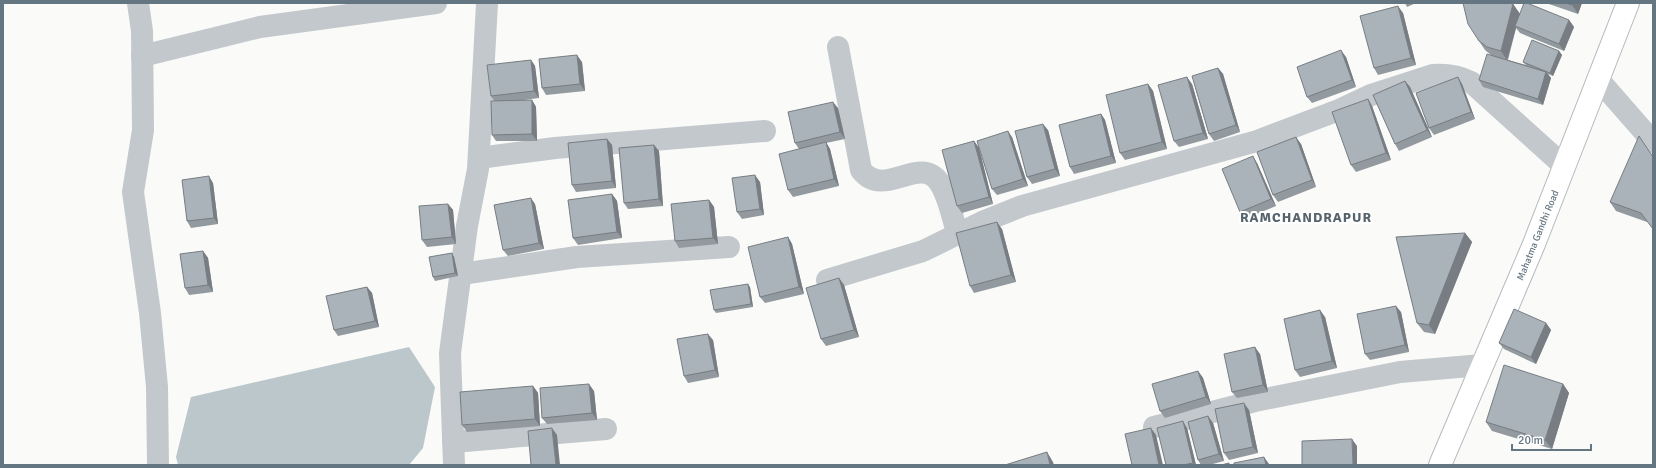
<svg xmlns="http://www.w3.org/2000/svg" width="1656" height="468" font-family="Signika,sans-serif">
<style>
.water{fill:#bbc7cb}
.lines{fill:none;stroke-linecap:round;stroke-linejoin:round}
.major-casing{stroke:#b5babe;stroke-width:24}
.minor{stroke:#c3c8cc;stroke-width:22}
.major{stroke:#fff;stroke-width:22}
.wall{fill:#929a9f}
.shaded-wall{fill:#777d82}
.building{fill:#aab3b9;stroke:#777d82}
.labels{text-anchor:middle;stroke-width:4;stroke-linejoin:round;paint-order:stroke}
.street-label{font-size:10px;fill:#657683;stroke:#fff}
.district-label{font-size:14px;font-weight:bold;letter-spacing:1px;fill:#57646e;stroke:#fff}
</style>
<rect width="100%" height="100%" fill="#fafaf8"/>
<!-- water -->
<polygon class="water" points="409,347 435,387 423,448 409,465 178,465 176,457 191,397"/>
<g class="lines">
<defs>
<polyline id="major" points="1440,465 1534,244 1628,3"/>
</defs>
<!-- major casing -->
<use href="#major" class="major-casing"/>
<!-- minor -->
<g class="minor">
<polyline points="138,3 142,31 143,130 133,192 150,313 157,387 158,465"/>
<path d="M838 47 861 170C884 200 919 154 939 182 949 196 952 218 958 235"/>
<polyline points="142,56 260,27 436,3"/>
<polyline points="1598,79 1653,142"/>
<polyline points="479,158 555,148 765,131"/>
<polyline points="461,274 577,257 729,247"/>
<path d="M827 280 923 251 982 222 1022 206 1257 141 1339 110 1371 95 1433 75C1447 74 1459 76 1471 82L1564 166"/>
<polyline points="1154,427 1255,401 1400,372 1482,365"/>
<polyline points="453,442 606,429"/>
<polyline points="454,465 450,353 467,226 478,169 487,3"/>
</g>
<!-- major -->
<use href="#major" class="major"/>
</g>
<!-- wall -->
<g class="wall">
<polygon points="1405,3 1416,3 1407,7"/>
<polygon points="1546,3 1582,3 1578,14"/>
<polygon points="1513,4 1520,14 1519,17 1569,20 1574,27 1564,51 1520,33 1516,28 1508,60 1526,65 1523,62 1559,51 1562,55 1553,76 1548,74 1551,78 1543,105 1483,87 1479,80 1491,55 1485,50 1479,41"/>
<polygon points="1403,13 1416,65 1378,75 1374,68"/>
<polygon points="1346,57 1356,87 1312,103 1307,97"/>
<polygon points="531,60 535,66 539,98 516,101 532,100 536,107 537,141 496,141 492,135 494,101 491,96"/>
<polygon points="582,62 585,91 546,95 542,88"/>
<polygon points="1218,68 1223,74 1240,132 1214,141 1209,134"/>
<polygon points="1405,81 1410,87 1432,137 1399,151 1395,144"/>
<polygon points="1148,84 1153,91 1167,149 1125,160 1120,153"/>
<polygon points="1192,84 1208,139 1179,147 1174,141"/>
<polygon points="1462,84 1475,119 1434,135 1429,128"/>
<polygon points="1368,99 1372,106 1391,160 1356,172 1351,165"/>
<polygon points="838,108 845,139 826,143 830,149 839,186 793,197 788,190 799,149 795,143"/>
<polygon points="1101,114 1105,120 1116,163 1074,174 1070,167"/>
<polygon points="1048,130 1060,176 1032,184 1027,177"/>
<polygon points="1012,137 1028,186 997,195 992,189"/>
<polygon points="607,139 612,145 616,188 576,192 572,185"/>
<polygon points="974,141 979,148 993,204 962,213 957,206"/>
<polygon points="1301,144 1316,187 1278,202 1273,195"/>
<polygon points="654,145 659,151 663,206 628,209 624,203"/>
<polygon points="1653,157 1647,222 1616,211 1610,202"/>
<polygon points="1257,163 1276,206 1244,219 1240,212"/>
<polygon points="760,182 764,215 742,219 737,212"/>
<polygon points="213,183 218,224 191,228 187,221"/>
<polygon points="612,194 617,201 622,238 578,245 573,238"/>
<polygon points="709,200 714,207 718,244 679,248 675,241"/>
<polygon points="448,204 453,210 456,244 427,247 422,240"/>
<polygon points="535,204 544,249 508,256 503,250"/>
<polygon points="1002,229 1016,282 974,293 970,286"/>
<polygon points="1465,233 1472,242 1435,334 1424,332 1417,323"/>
<polygon points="788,237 792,244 804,294 765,303 760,297"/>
<polygon points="203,251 208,258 213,292 189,295 185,288"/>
<polygon points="454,257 458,276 435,281 433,277"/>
<polygon points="839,278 844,285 859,337 826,346 821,339"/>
<polygon points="367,287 372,293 379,327 338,336 334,330"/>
<polygon points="750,287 753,307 716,313 714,310"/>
<polygon points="1401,312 1409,352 1370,360 1365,354"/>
<polygon points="1325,317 1337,368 1300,377 1295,370"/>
<polygon points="1546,323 1551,330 1536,364 1504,349 1499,343"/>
<polygon points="713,340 719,377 688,383 684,376"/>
<polygon points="1260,354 1268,392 1237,398 1232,392"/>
<polygon points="1198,371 1203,378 1211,404 1165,418 1160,411"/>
<polygon points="1563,384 1569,393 1552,449 1492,431 1486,422"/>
<polygon points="533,386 538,393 540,426 467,432 462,425"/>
<polygon points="594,391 597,420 547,424 542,418"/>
<polygon points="1249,410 1258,453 1229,460 1224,453"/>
<polygon points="1213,423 1224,461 1209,465 1201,465 1198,460"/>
<polygon points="1187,428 1196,465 1166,465"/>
</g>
<!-- shaded-wall -->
<g class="shaded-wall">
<polygon points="1572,3 1582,3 1578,14 1572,5"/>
<polygon points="1513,4 1520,14 1516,27 1515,26 1516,28 1507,60 1501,51"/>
<polygon points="1398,6 1403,13 1416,65 1411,58"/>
<polygon points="1569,20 1574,27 1564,51 1559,44"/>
<polygon points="1341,50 1346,57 1356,87 1352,80"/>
<polygon points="1559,51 1562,55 1553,76 1550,73"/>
<polygon points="577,55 582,62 585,91 580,84"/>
<polygon points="531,60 535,66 539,98 534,91"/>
<polygon points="1218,68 1223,74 1240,132 1236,125"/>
<polygon points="1546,72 1551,78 1543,105 1538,99"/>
<polygon points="1187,77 1192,84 1208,139 1203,133"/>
<polygon points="1458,77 1462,84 1475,119 1471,112"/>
<polygon points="1405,81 1410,87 1432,137 1427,130"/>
<polygon points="1148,84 1153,91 1167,149 1162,142"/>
<polygon points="1368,99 1372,106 1391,160 1386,153"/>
<polygon points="532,100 536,107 537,141 532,134"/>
<polygon points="833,102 838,108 845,139 840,132"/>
<polygon points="1101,114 1105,120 1116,163 1111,156"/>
<polygon points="1043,124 1048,130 1060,176 1055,169"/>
<polygon points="1008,131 1012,137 1028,186 1023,179"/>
<polygon points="1296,137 1301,144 1316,187 1312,180"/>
<polygon points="607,139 612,145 616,188 612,181"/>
<polygon points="974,141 979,148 993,204 989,197"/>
<polygon points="826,142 830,149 839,186 834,179"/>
<polygon points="654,145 659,151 663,206 659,199"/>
<polygon points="1253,156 1257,163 1276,206 1271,199"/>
<polygon points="755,175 760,182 764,215 760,209"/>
<polygon points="209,176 213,183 218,224 214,218"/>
<polygon points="612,194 617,201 622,238 617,232"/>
<polygon points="531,198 535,204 544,249 539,243"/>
<polygon points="709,200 714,207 718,244 713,238"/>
<polygon points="448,204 453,210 456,244 452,237"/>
<polygon points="997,222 1002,229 1016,282 1011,275"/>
<polygon points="1465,233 1472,242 1435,334 1429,325"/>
<polygon points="788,237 792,244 804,294 799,287"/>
<polygon points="203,251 208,258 213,292 208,285"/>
<polygon points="452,253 454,257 458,276 455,273"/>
<polygon points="839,278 844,285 859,337 854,330"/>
<polygon points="748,284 750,287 753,307 751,304"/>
<polygon points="367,287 372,293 379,327 375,321"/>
<polygon points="1396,306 1401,312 1409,352 1405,345"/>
<polygon points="1320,310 1325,317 1337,368 1332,361"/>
<polygon points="1546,323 1551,330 1536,364 1531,357"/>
<polygon points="708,334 713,340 719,377 715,370"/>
<polygon points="1255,347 1260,354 1268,392 1263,385"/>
<polygon points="1198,371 1203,378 1211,404 1206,397"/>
<polygon points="589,384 594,391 597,420 592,413"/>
<polygon points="1563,384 1569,393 1552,449 1545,440"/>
<polygon points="533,386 538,393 540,426 535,419"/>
<polygon points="1244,403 1249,410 1258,453 1253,447"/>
<polygon points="1208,416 1213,423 1224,461 1219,454"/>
<polygon points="1183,421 1187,428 1196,465 1194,465 1193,463"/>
<polygon points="552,428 557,435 560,465 556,465"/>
<polygon points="1151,428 1156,435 1163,465 1159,465"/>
<polygon points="1352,439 1357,446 1357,465 1353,465"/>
<polygon points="1047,452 1053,462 1054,465 1050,465"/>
<polygon points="1264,457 1269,464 1269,465 1266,465"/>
</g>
<!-- building -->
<g class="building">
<polygon points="1463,3 1508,3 1513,4 1501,51 1487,47 1479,41 1468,24"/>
<polygon points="1524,3 1527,3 1569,20 1559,44 1515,26"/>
<polygon points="1565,3 1572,3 1572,5"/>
<polygon points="1398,6 1411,58 1374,68 1360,16"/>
<polygon points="1532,40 1559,51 1550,73 1523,62"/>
<polygon points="1341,50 1352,80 1307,97 1297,67"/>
<polygon points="1487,54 1546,72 1538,99 1479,80"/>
<polygon points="577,55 580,84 542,88 539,59"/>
<polygon points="531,60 534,91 491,96 487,65"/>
<polygon points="1218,68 1236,125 1209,134 1192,76"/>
<polygon points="1187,77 1203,133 1174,141 1158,85"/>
<polygon points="1458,77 1471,112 1429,128 1416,93"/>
<polygon points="1405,81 1427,130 1395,144 1373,95"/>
<polygon points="1148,84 1162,142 1120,153 1106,95"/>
<polygon points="1368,99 1386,153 1351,165 1332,112"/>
<polygon points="532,100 532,134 492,135 491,101"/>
<polygon points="833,102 840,132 795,143 788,112"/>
<polygon points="1101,114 1111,156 1070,167 1059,125"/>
<polygon points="1043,124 1055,169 1027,177 1015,131"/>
<polygon points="1008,131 1023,179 992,189 977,141"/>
<polygon points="1639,136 1653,157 1653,229 1641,213 1610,202"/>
<polygon points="1296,137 1312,180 1273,195 1257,152"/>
<polygon points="607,139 612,181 572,185 568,143"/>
<polygon points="974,141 989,197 957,206 942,150"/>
<polygon points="826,142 834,179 788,190 779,154"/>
<polygon points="654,145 659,199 624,203 619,148"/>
<polygon points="1253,156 1271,199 1240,212 1222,169"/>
<polygon points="755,175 760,209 737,212 732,178"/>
<polygon points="209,176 214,218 187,221 182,180"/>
<polygon points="612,194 617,232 573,238 568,200"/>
<polygon points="531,198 539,243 503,250 494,205"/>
<polygon points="709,200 713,238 675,241 671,204"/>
<polygon points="448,204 452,237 422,240 419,206"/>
<polygon points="997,222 1011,275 970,286 956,233"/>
<polygon points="1465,233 1429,325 1417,323 1396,237"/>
<polygon points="788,237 799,287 760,297 748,247"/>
<polygon points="203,251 208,285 185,288 180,254"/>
<polygon points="452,253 455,273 433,277 429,257"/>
<polygon points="839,278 854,330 821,339 806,288"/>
<polygon points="748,284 751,304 714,310 710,290"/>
<polygon points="367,287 375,321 334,330 326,296"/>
<polygon points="1396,306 1405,345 1365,354 1357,314"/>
<polygon points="1514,309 1546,323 1531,357 1499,343"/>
<polygon points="1320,310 1332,361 1295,370 1284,319"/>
<polygon points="708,334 715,370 684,376 677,339"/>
<polygon points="1255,347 1263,385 1232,392 1224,354"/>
<polygon points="1504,365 1563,384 1545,440 1486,422"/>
<polygon points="1198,371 1206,397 1160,411 1152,384"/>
<polygon points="589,384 592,413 542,418 540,388"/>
<polygon points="533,386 535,419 462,425 460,392"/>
<polygon points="1244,403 1253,447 1224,453 1215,409"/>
<polygon points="1208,416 1219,454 1198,460 1188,422"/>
<polygon points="1183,421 1193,463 1183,465 1166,465 1157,428"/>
<polygon points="552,428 556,465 531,465 528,431"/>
<polygon points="1151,428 1159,465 1132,465 1125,434"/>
<polygon points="1352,439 1353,465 1302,465 1302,441"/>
<polygon points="1047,452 1050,465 1005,465"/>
<polygon points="1264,457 1266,465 1234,465 1234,463"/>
<polygon points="1229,463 1229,465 1221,465"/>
</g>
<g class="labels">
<!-- street labels -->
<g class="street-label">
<text transform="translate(1537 235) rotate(-68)" y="4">Mahatma Gandhi Road</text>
</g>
<!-- district labels -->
<g class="district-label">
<text x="1306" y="222">RAMCHANDRAPUR</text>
</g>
</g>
<!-- border -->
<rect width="1656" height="468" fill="none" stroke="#657683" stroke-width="8"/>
<!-- scale -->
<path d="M1512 444v6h79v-6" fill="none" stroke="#657683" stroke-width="2"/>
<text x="1518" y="444" font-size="12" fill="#657683" stroke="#ffffff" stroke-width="3" paint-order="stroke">20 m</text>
</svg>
